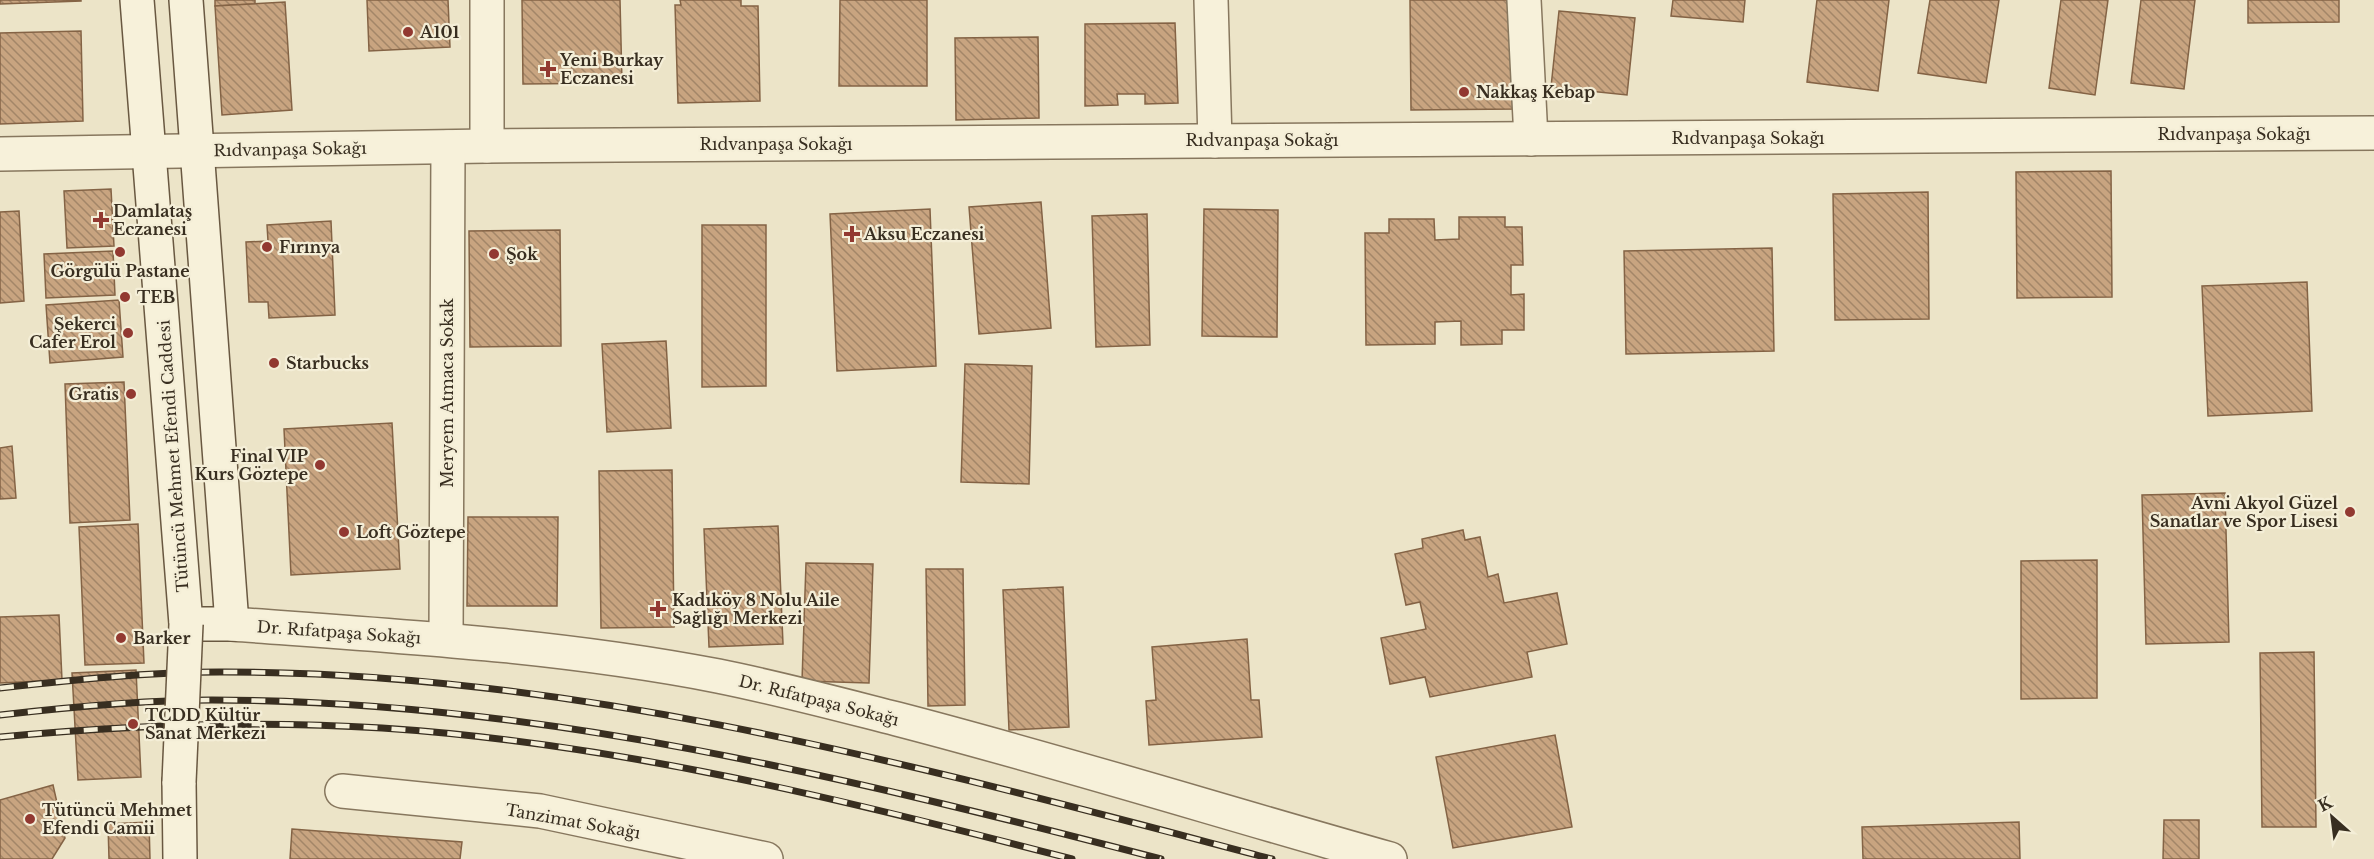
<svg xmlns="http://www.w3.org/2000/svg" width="2374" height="859" font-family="'Libre Baskerville',serif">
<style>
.building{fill:url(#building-back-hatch);stroke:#846345;stroke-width:1.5}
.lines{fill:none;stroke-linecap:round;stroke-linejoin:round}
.minor-casing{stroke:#87775e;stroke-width:36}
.tertiary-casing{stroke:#87775e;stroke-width:36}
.secondary-casing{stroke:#695841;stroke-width:36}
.minor{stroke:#f7f1da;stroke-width:33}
.tertiary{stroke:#f7f1da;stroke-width:33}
.secondary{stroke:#f7f1da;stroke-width:33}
.rail-casing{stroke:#382e20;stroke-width:7}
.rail{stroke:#f4eed7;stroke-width:4.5;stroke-dasharray:14;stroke-linecap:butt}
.secondary-bridge-casing{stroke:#695841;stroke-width:36;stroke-linecap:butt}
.secondary-bridge{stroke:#f7f1da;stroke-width:33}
.poi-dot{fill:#923931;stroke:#f4eed7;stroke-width:2}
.labels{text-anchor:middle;stroke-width:4.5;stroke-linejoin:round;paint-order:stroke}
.poi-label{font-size:16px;font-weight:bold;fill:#382e20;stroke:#f4eed7;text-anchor:start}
.street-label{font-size:16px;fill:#382e20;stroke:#f4eed7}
</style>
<defs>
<pattern id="building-back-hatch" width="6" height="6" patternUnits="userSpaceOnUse" patternTransform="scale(1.5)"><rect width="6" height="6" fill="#c8a480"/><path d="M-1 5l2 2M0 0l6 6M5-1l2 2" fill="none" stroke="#a38668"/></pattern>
</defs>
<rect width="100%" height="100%" fill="#ece4c8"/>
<!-- building -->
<g class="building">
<polygon points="0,0 81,0 81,1 0,4"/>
<polygon points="215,0 255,0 255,4 215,6"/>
<polygon points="367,0 448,0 450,47 369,51"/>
<polygon points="522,0 620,0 622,83 523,84"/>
<polygon points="680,0 741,0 741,6 758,6 760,101 678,103 675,5 681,5"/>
<polygon points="840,0 927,0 927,86 839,86"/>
<polygon points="1410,0 1514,0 1515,109 1411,110"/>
<polygon points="1673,0 1745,0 1743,22 1671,16"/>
<polygon points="1817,0 1889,0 1878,91 1807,82"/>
<polygon points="1930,0 1999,0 1986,83 1918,73"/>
<polygon points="2061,0 2108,0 2095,95 2049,88"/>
<polygon points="2141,0 2195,0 2184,89 2131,83"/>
<polygon points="2248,0 2339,0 2339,22 2248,23"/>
<polygon points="285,2 292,110 222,115 215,6"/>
<polygon points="1559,11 1635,18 1627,95 1551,87"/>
<polygon points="1175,23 1178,103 1145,104 1145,94 1117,94 1118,105 1085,106 1085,24"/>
<polygon points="81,31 83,121 0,124 0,33"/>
<polygon points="1038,37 1039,118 956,120 955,38"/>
<polygon points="2111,171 2112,297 2017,298 2016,172"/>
<polygon points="111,189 114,246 67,248 64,191"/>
<polygon points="1928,192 1929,319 1835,320 1833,194"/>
<polygon points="1041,202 1051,328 979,334 969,207"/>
<polygon points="930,209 936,366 837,371 830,214"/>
<polygon points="1204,209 1278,210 1277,337 1202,336"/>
<polygon points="19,211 24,301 0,303 0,212"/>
<polygon points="1147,214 1150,345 1096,347 1092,216"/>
<polygon points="1459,217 1505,217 1505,227 1522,227 1523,265 1511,265 1511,295 1524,294 1524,330 1502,330 1502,344 1461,345 1461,321 1435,322 1435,344 1366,345 1365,233 1389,233 1389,219 1434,219 1435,240 1459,239"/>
<polygon points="331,221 335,315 269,318 268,302 249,302 246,242 268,241 267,225"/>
<polygon points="702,225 766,225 766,386 702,387"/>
<polygon points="560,230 561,346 470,347 469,231"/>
<polygon points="1772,248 1774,351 1626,354 1624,251"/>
<polygon points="113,251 115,295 46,298 44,254"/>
<polygon points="2307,282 2312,411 2208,416 2202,286"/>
<polygon points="119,300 123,357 50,363 46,305"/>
<polygon points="666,341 671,428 607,432 602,344"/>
<polygon points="965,364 1032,366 1029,484 961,482"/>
<polygon points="124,382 130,520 70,523 65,384"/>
<polygon points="392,423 400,569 291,575 284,429"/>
<polygon points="12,446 16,498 0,499 0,448"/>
<polygon points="672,470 674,627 601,628 599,471"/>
<polygon points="2225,493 2229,642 2146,644 2142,495"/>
<polygon points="468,517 558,517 557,606 467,606"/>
<polygon points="138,524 144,663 85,665 79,527"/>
<polygon points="778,526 783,644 709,647 704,529"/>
<polygon points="1463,530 1465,540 1480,537 1488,577 1498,574 1504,603 1557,593 1567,644 1527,652 1532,677 1430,697 1425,677 1390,684 1381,638 1426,629 1420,602 1406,605 1395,554 1423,548 1422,539"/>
<polygon points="2097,560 2097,698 2021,699 2021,561"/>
<polygon points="806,563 873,564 869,683 802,681"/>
<polygon points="926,569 963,569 965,705 928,706"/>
<polygon points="1063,587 1069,727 1009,730 1003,590"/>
<polygon points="59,615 62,680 0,683 0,617"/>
<polygon points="1247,639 1251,700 1259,700 1262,737 1149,745 1146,701 1156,700 1152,647"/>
<polygon points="2314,652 2316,827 2262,827 2260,653"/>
<polygon points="136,670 141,777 78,780 72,673"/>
<polygon points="1555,735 1572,827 1453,848 1436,757"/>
<polygon points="53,785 65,838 52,859 0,859 0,800"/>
<polygon points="2164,820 2199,820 2199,859 2163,859"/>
<polygon points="149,822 150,859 109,859 108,824"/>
<polygon points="2019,822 2020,859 1863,859 1862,827"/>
<polygon points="292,829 462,842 460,859 290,859"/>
</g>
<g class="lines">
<defs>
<g id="minor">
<polyline points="487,0 487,146"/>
<polyline points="1211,0 1215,141"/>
<polyline points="1524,0 1531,139"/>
<polyline points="0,154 487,146 2374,133"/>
<polyline points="446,639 448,147"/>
<polyline points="342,791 540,811 766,859"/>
</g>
<path id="tertiary" d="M232 624C395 636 558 645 718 676 778 688 838 704 897 719 1063 762 1226 813 1390 859"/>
<g id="secondary">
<polyline points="137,0 186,624 232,624 186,0"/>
<polyline points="179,782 180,859"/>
</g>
</defs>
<!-- minor casing -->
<use href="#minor" class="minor-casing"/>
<!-- tertiary casing -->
<use href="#tertiary" class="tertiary-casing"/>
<!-- secondary casing -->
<use href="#secondary" class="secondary-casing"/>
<!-- minor -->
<use href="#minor" class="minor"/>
<!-- tertiary -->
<use href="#tertiary" class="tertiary"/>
<!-- secondary -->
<use href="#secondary" class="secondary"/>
<defs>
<g id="rail">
<path d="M0 688C73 680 147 672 220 672 579 671 928 769 1272 859"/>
<path d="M0 715C70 707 142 700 212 700 536 700 849 778 1161 859"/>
<path d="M0 737C127 725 254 720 382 728 616 743 846 800 1072 859"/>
</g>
</defs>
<!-- rail casing -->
<use href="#rail" class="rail-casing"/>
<!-- rail -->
<use href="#rail" class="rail"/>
<defs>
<polyline id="secondary-bridge" points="179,782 186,624"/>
</defs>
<!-- secondary-bridge casing -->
<use href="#secondary-bridge" class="secondary-bridge-casing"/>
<!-- secondary-bridge -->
<use href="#secondary-bridge" class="secondary-bridge"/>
</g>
<!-- markers -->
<g class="poi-dot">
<circle cx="408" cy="32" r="6"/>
<path d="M545 60h6v6h6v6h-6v6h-6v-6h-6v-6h6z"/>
<circle cx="1464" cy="92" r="6"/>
<path d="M98 211h6v6h6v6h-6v6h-6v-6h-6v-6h6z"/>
<path d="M849 225h6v6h6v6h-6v6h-6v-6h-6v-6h6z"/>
<circle cx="267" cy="247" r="6"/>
<circle cx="120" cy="252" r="6"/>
<circle cx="494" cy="254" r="6"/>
<circle cx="125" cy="297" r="6"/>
<circle cx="128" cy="333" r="6"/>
<circle cx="274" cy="363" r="6"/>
<circle cx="131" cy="394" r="6"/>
<circle cx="320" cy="465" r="6"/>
<circle cx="2350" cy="512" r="6"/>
<circle cx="344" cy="532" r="6"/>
<path d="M655 600h6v6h6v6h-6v6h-6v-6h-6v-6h6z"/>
<circle cx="121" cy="638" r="6"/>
<circle cx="133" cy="724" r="6"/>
<circle cx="30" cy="819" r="6"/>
</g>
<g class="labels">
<!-- poi labels -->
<g class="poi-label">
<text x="420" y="38">A101</text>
<text x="560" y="66">Yeni Burkay<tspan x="560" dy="18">Eczanesi</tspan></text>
<text x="1476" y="98">Nakkaş Kebap</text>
<text x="113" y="217">Damlataş<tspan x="113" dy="18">Eczanesi</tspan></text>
<text x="864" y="240">Aksu Eczanesi</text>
<text x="279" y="253">Fırınya</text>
<text x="506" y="260">Şok</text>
<text x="120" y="277" text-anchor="middle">Görgülü Pastane</text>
<text x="137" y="303">TEB</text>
<text x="116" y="330" text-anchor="end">Şekerci<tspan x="116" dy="18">Cafer Erol</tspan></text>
<text x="286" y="369">Starbucks</text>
<text x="119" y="400" text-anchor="end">Gratis</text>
<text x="308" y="462" text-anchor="end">Final VIP<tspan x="308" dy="18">Kurs Göztepe</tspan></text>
<text x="2338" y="509" text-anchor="end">Avni Akyol Güzel<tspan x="2338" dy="18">Sanatlar ve Spor Lisesi</tspan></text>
<text x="356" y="538">Loft Göztepe</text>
<text x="672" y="606">Kadıköy 8 Nolu Aile<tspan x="672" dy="18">Sağlığı Merkezi</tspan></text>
<text x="133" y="644">Barker</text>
<text x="145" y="721">TCDD Kültür<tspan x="145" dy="18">Sanat Merkezi</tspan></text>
<text x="42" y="816">Tütüncü Mehmet<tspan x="42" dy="18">Efendi Camii</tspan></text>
</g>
<!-- street labels -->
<g class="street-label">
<text x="2234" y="140">Rıdvanpaşa Sokağı</text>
<text x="1748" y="144">Rıdvanpaşa Sokağı</text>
<text x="1262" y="146">Rıdvanpaşa Sokağı</text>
<text x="776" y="150">Rıdvanpaşa Sokağı</text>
<text transform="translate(290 149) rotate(-1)" y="6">Rıdvanpaşa Sokağı</text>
<text transform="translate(447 393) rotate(-90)" y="6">Meryem Atmaca Sokak</text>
<text transform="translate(173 456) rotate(-94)" y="6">Tütüncü Mehmet Efendi Caddesi</text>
<text transform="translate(339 632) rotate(4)" y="6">Dr. Rıfatpaşa Sokağı</text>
<text transform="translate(819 700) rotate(14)" y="6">Dr. Rıfatpaşa Sokağı</text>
<text transform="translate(573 821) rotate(10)" y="6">Tanzimat Sokağı</text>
</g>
</g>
<!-- north arrow -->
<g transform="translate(2332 817) rotate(332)" stroke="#f4eed7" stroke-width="4.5" paint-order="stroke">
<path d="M0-4.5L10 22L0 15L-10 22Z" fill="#382e20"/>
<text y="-9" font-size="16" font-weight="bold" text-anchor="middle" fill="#382e20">K</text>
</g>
</svg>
